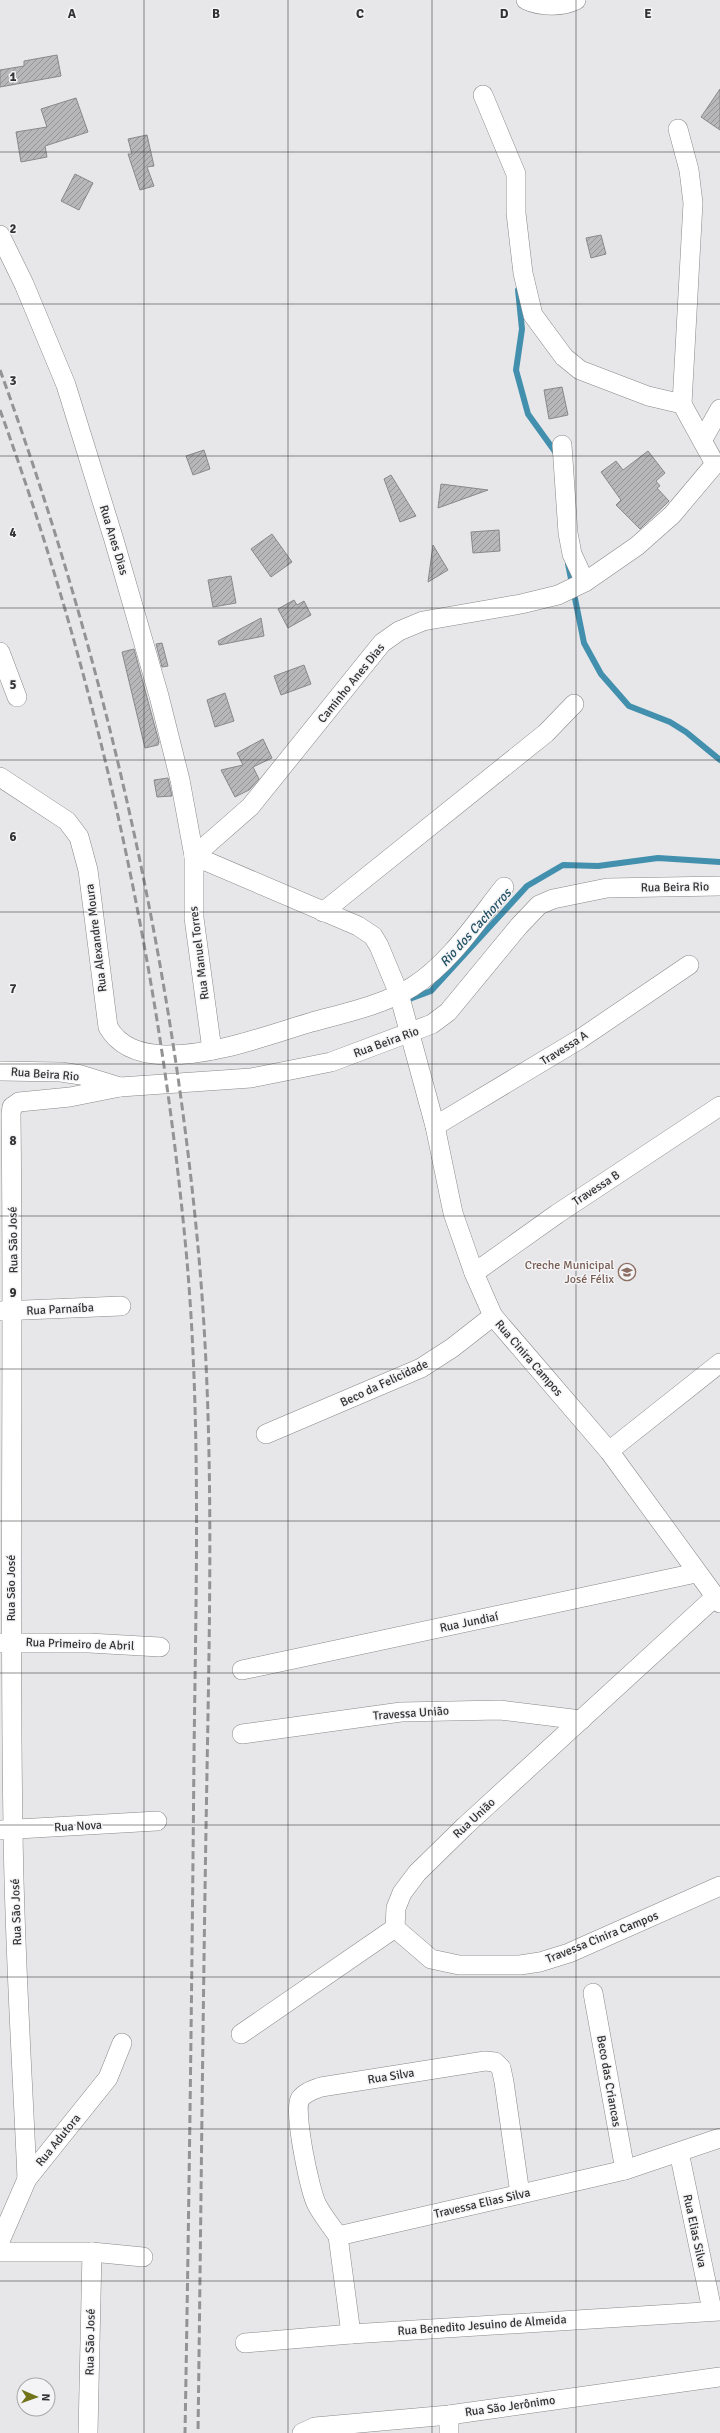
<svg xmlns="http://www.w3.org/2000/svg" width="720" height="2433" font-family="Signika,sans-serif">
<style>
.lines{fill:none;stroke-linecap:round;stroke-linejoin:round}
.stream{stroke:#4290ae;stroke-width:6}
.building{fill:url(#building-hatch);stroke:#89898b}
.minor-casing{stroke:#888889;stroke-width:20}
.minor{stroke:#fff;stroke-width:19}
.rail{stroke:#939394;stroke-width:3;stroke-dasharray:8 4;stroke-linecap:butt}
.grid{fill:none;stroke:#333334;stroke-width:1;stroke-opacity:0.55}
.labels{text-anchor:middle;stroke-width:3;stroke-linejoin:round;paint-order:stroke}
.street-label{font-size:12px;fill:#333334;stroke:#f4f4f6}
.education-label{font-size:12px;fill:#785e54;stroke:#f4f4f6;text-anchor:end}
.water-label{font-size:13px;font-style:italic;fill:#215062;stroke:#f4f4f6}
.grid-label{font-size:13px;text-anchor:middle;font-weight:bold;fill:#333334;stroke:#f4f4f6;stroke-width:3;stroke-linejoin:round;paint-order:stroke}
</style>
<defs>
<pattern id="building-hatch" width="6" height="6" patternUnits="userSpaceOnUse"><rect width="6" height="6" fill="#b7b7b9"/><path d="M-1 1l2-2M0 6l6-6M5 7l2-2" fill="none" stroke="#959597"/></pattern>
</defs>
<rect width="100%" height="100%" fill="#e7e7e9"/>
<g class="lines">
<!-- stream -->
<g class="stream">
<polyline points="518,290 522,329 516,370 528,414 556,453"/>
<polyline points="568,564 584,643 601,674 629,706 670,722 686,732 720,760"/>
<polyline points="404,1001 431,991 527,886 563,865 598,866 658,858 720,862"/>
</g>
</g>
<!-- building -->
<g class="building">
<polygon points="57,55 61,76 0,87 0,70 24,66 24,61"/>
<polygon points="720,89 720,130 701,117"/>
<polygon points="76,98 88,132 45,146 47,157 21,162 16,132 47,127 41,109"/>
<polygon points="147,135 154,166 147,167 154,186 140,190 128,154 132,154 128,139"/>
<polygon points="75,174 93,183 79,210 61,201"/>
<polygon points="601,235 606,254 591,258 586,238"/>
<polygon points="562,387 568,415 549,419 544,390"/>
<polygon points="204,450 210,469 193,475 186,456"/>
<polygon points="648,451 665,473 656,481 660,486 657,488 669,501 640,529 616,505 621,500 601,472 616,461 623,470"/>
<polygon points="391,475 416,516 400,522 384,479"/>
<polygon points="441,484 488,490 438,508"/>
<polygon points="499,530 500,551 473,553 471,532"/>
<polygon points="272,534 292,562 271,577 251,549"/>
<polygon points="433,545 448,570 428,582"/>
<polygon points="231,576 236,603 213,607 208,580"/>
<polygon points="294,600 297,605 304,601 311,615 288,628 278,609"/>
<polygon points="261,618 264,636 219,645 218,641"/>
<polygon points="162,643 168,666 162,667 156,644"/>
<polygon points="134,649 159,742 158,745 145,748 122,652"/>
<polygon points="304,665 311,684 281,695 274,676"/>
<polygon points="225,693 234,721 215,727 207,700"/>
<polygon points="263,739 272,758 253,767 259,779 249,790 235,797 221,770 243,765 237,753"/>
<polygon points="168,778 172,796 157,797 154,780"/>
</g>
<g class="lines">
<defs>
<g id="minor">
<path d="M526 0C541 7 562 7 576 0"/>
<polyline points="678,129 689,170 693,203 682,404"/>
<polyline points="0,235 24,284 66,385 114,540 159,696 180,780 194,856 194,918 212,1050"/>
<polyline points="703,439 720,409"/>
<polyline points="562,445 568,533 572,554 585,582"/>
<polyline points="0,652 17,697"/>
<path d="M0 777 67 821 79 837 88 870 108 1027C120 1048 141 1054 164 1055 214 1056 265 1036 312 1022 345 1013 383 1005 412 987 449 964 477 921 504 887"/>
<polyline points="194,856 250,807 382,643 399,631 423,621 521,604 558,595 585,582 637,546 672,515 715,464 682,404 648,396 580,370 564,357 533,315 523,273 516,213 516,174 483,95"/>
<polyline points="194,856 358,926 373,936 379,946 399,994 435,1126 453,1213 474,1273 493,1316 609,1451 720,1603"/>
<polyline points="323,912 546,733 574,704"/>
<polyline points="0,1071 61,1072 81,1075 120,1087 251,1078 331,1062 432,1024 448,1012 519,926 539,905 553,899 607,888 720,886"/>
<polyline points="435,1126 580,1039 689,965"/>
<polyline points="474,1273 557,1214 720,1106"/>
<polyline points="0,1311 121,1306"/>
<polyline points="266,1434 421,1368 452,1348 493,1316"/>
<polyline points="609,1451 720,1363"/>
<polyline points="0,1643 89,1643 160,1647"/>
<polyline points="242,1670 696,1573"/>
<polyline points="242,1734 401,1712 500,1710 581,1720"/>
<polyline points="0,1830 157,1821"/>
<polyline points="395,1928 396,1908 402,1893 417,1873 465,1826 715,1597"/>
<polyline points="395,1928 431,1959 459,1965 520,1965 540,1962 569,1953 720,1886"/>
<polyline points="593,1993 625,2170"/>
<polyline points="241,2034 395,1928"/>
<polyline points="679,2152 712,2310"/>
<path d="M27 2179C22 2062 14 1944 13 1826 9 1589 14 1351 11 1114L12 1107 19 1102 70 1097 120 1087"/>
<path d="M338 2236C331 2226 323 2216 317 2205 310 2192 293 2111 300 2099 305 2092 313 2090 321 2087L485 2061 495 2062 501 2068 504 2082 520 2194"/>
<polyline points="0,2241 27,2179 108,2078 122,2043"/>
<polyline points="0,2252 92,2252 143,2257"/>
<polyline points="351,2334 338,2236 625,2170 720,2138"/>
<polyline points="245,2343 351,2334 720,2311"/>
<polyline points="449,2415 449,2433"/>
<polyline points="88,2433 92,2252"/>
<polyline points="302,2433 315,2427 449,2415 720,2377"/>
</g>
</defs>
<!-- minor casing -->
<use href="#minor" class="minor-casing"/>
<!-- minor -->
<use href="#minor" class="minor"/>
<!-- rail -->
<g class="rail">
<path d="M0 370C104 656 172 955 199 1258 214 1429 210 1601 207 1772 203 1992 201 2213 198 2433"/>
<path d="M0 410C99 683 161 971 187 1261 201 1425 196 1590 194 1754 192 1981 189 2207 185 2433"/>
</g>
</g>
<!-- grid -->
<path class="grid" d="M144 0V2433M288 0V2433M432 0V2433M576 0V2433M0 152H720M0 304H720M0 456H720M0 608H720M0 760H720M0 912H720M0 1064H720M0 1216H720M0 1369H720M0 1521H720M0 1673H720M0 1825H720M0 1977H720M0 2129H720M0 2281H720"/>
<!-- icons -->
<defs>
<symbol id="school-ring" viewBox="-11 -11 22 22"><circle r="9.5" fill="#f4f4f6" stroke="#8d6e63" stroke-width="1.5"/><path d="M0-5L7-2L0 1L-7-2ZM-4 1L0 2.5L4 1V4Q0 6-4 4Z" fill="#8d6e63"/></symbol>
</defs>
<g fill-rule="evenodd">
<use href="#school-ring" x="617" y="1262" width="20" height="20"/>
</g>
<g class="labels">
<!-- street labels -->
<g class="street-label">
<text transform="translate(114 540) rotate(73)" y="4">Rua Anes Dias</text>
<text transform="translate(351 683) rotate(-51)" y="4">Caminho Anes Dias</text>
<text transform="translate(675 887) rotate(-1)" y="4">Rua Beira Rio</text>
<text transform="translate(96 938) rotate(-97)" y="4">Rua Alexandre Moura</text>
<text transform="translate(199 953) rotate(-97)" y="4">Rua Manuel Torres</text>
<text transform="translate(386 1042) rotate(-20)" y="4">Rua Beira Rio</text>
<text transform="translate(564 1048) rotate(-32)" y="4">Travessa A</text>
<text transform="translate(45 1074) rotate(4)" y="4">Rua Beira Rio</text>
<text transform="translate(596 1188) rotate(-33)" y="4">Travessa B</text>
<text transform="translate(13 1240) rotate(-91)" y="4">Rua São José</text>
<text transform="translate(60 1309) rotate(-3)" y="4">Rua Parnaíba</text>
<text transform="translate(529 1358) rotate(49)" y="4">Rua Cinira Campos</text>
<text transform="translate(384 1383) rotate(-25)" y="4">Beco da Felicidade</text>
<text transform="translate(11 1588) rotate(-90)" y="4">Rua São José</text>
<text transform="translate(469 1622) rotate(-12)" y="4">Rua Jundiaí</text>
<text transform="translate(80 1644) rotate(2)" y="4">Rua Primeiro de Abril</text>
<text transform="translate(411 1713) rotate(-4)" y="4">Travessa União</text>
<text transform="translate(474 1818) rotate(-43)" y="4">Rua União</text>
<text transform="translate(78 1826) rotate(-3)" y="4">Rua Nova</text>
<text transform="translate(16 1912) rotate(-92)" y="4">Rua São José</text>
<text transform="translate(602 1937) rotate(-22)" y="4">Travessa Cinira Campos</text>
<text transform="translate(391 2076) rotate(-9)" y="4">Rua Silva</text>
<text transform="translate(609 2081) rotate(80)" y="4">Beco das Criancas</text>
<text transform="translate(58 2140) rotate(-51)" y="4">Rua Adutora</text>
<text transform="translate(482 2203) rotate(-13)" y="4">Travessa Elias Silva</text>
<text transform="translate(695 2231) rotate(78)" y="4">Rua Elias Silva</text>
<text transform="translate(482 2325) rotate(-4)" y="4">Rua Benedito Jesuino de Almeida</text>
<text transform="translate(90 2342) rotate(-89)" y="4">Rua São José</text>
<text transform="translate(510 2406) rotate(-8)" y="4">Rua São Jerônimo</text>
</g>
<!-- education labels -->
<g class="education-label">
<text x="614" y="1269">Creche Municipal<tspan x="614" dy="14">José Félix</tspan></text>
</g>
<!-- water labels -->
<g class="water-label">
<text transform="translate(475 927) rotate(-48)" y="5">Rio dos Cachorros</text>
</g>
</g>
<g class="grid-label">
<text x="72" y="18">A</text>
<text x="216" y="18">B</text>
<text x="360" y="18">C</text>
<text x="504" y="18">D</text>
<text x="648" y="18">E</text>
<text x="13" y="81">1</text>
<text x="13" y="233">2</text>
<text x="13" y="385">3</text>
<text x="13" y="537">4</text>
<text x="13" y="689">5</text>
<text x="13" y="841">6</text>
<text x="13" y="993">7</text>
<text x="13" y="1145">8</text>
<text x="13" y="1297">9</text>
</g>
<!-- north arrow -->
<g transform="translate(36 2397) rotate(92)"><circle r="19" fill="#f4f4f6" stroke="#a7a7a8"/>
<path d="M0-3L7 15L0 10L-7 15Z" fill="#71741a"/>
<text y="-6" font-size="11" font-weight="bold" text-anchor="middle" fill="#333334">N</text>
</g>
</svg>
